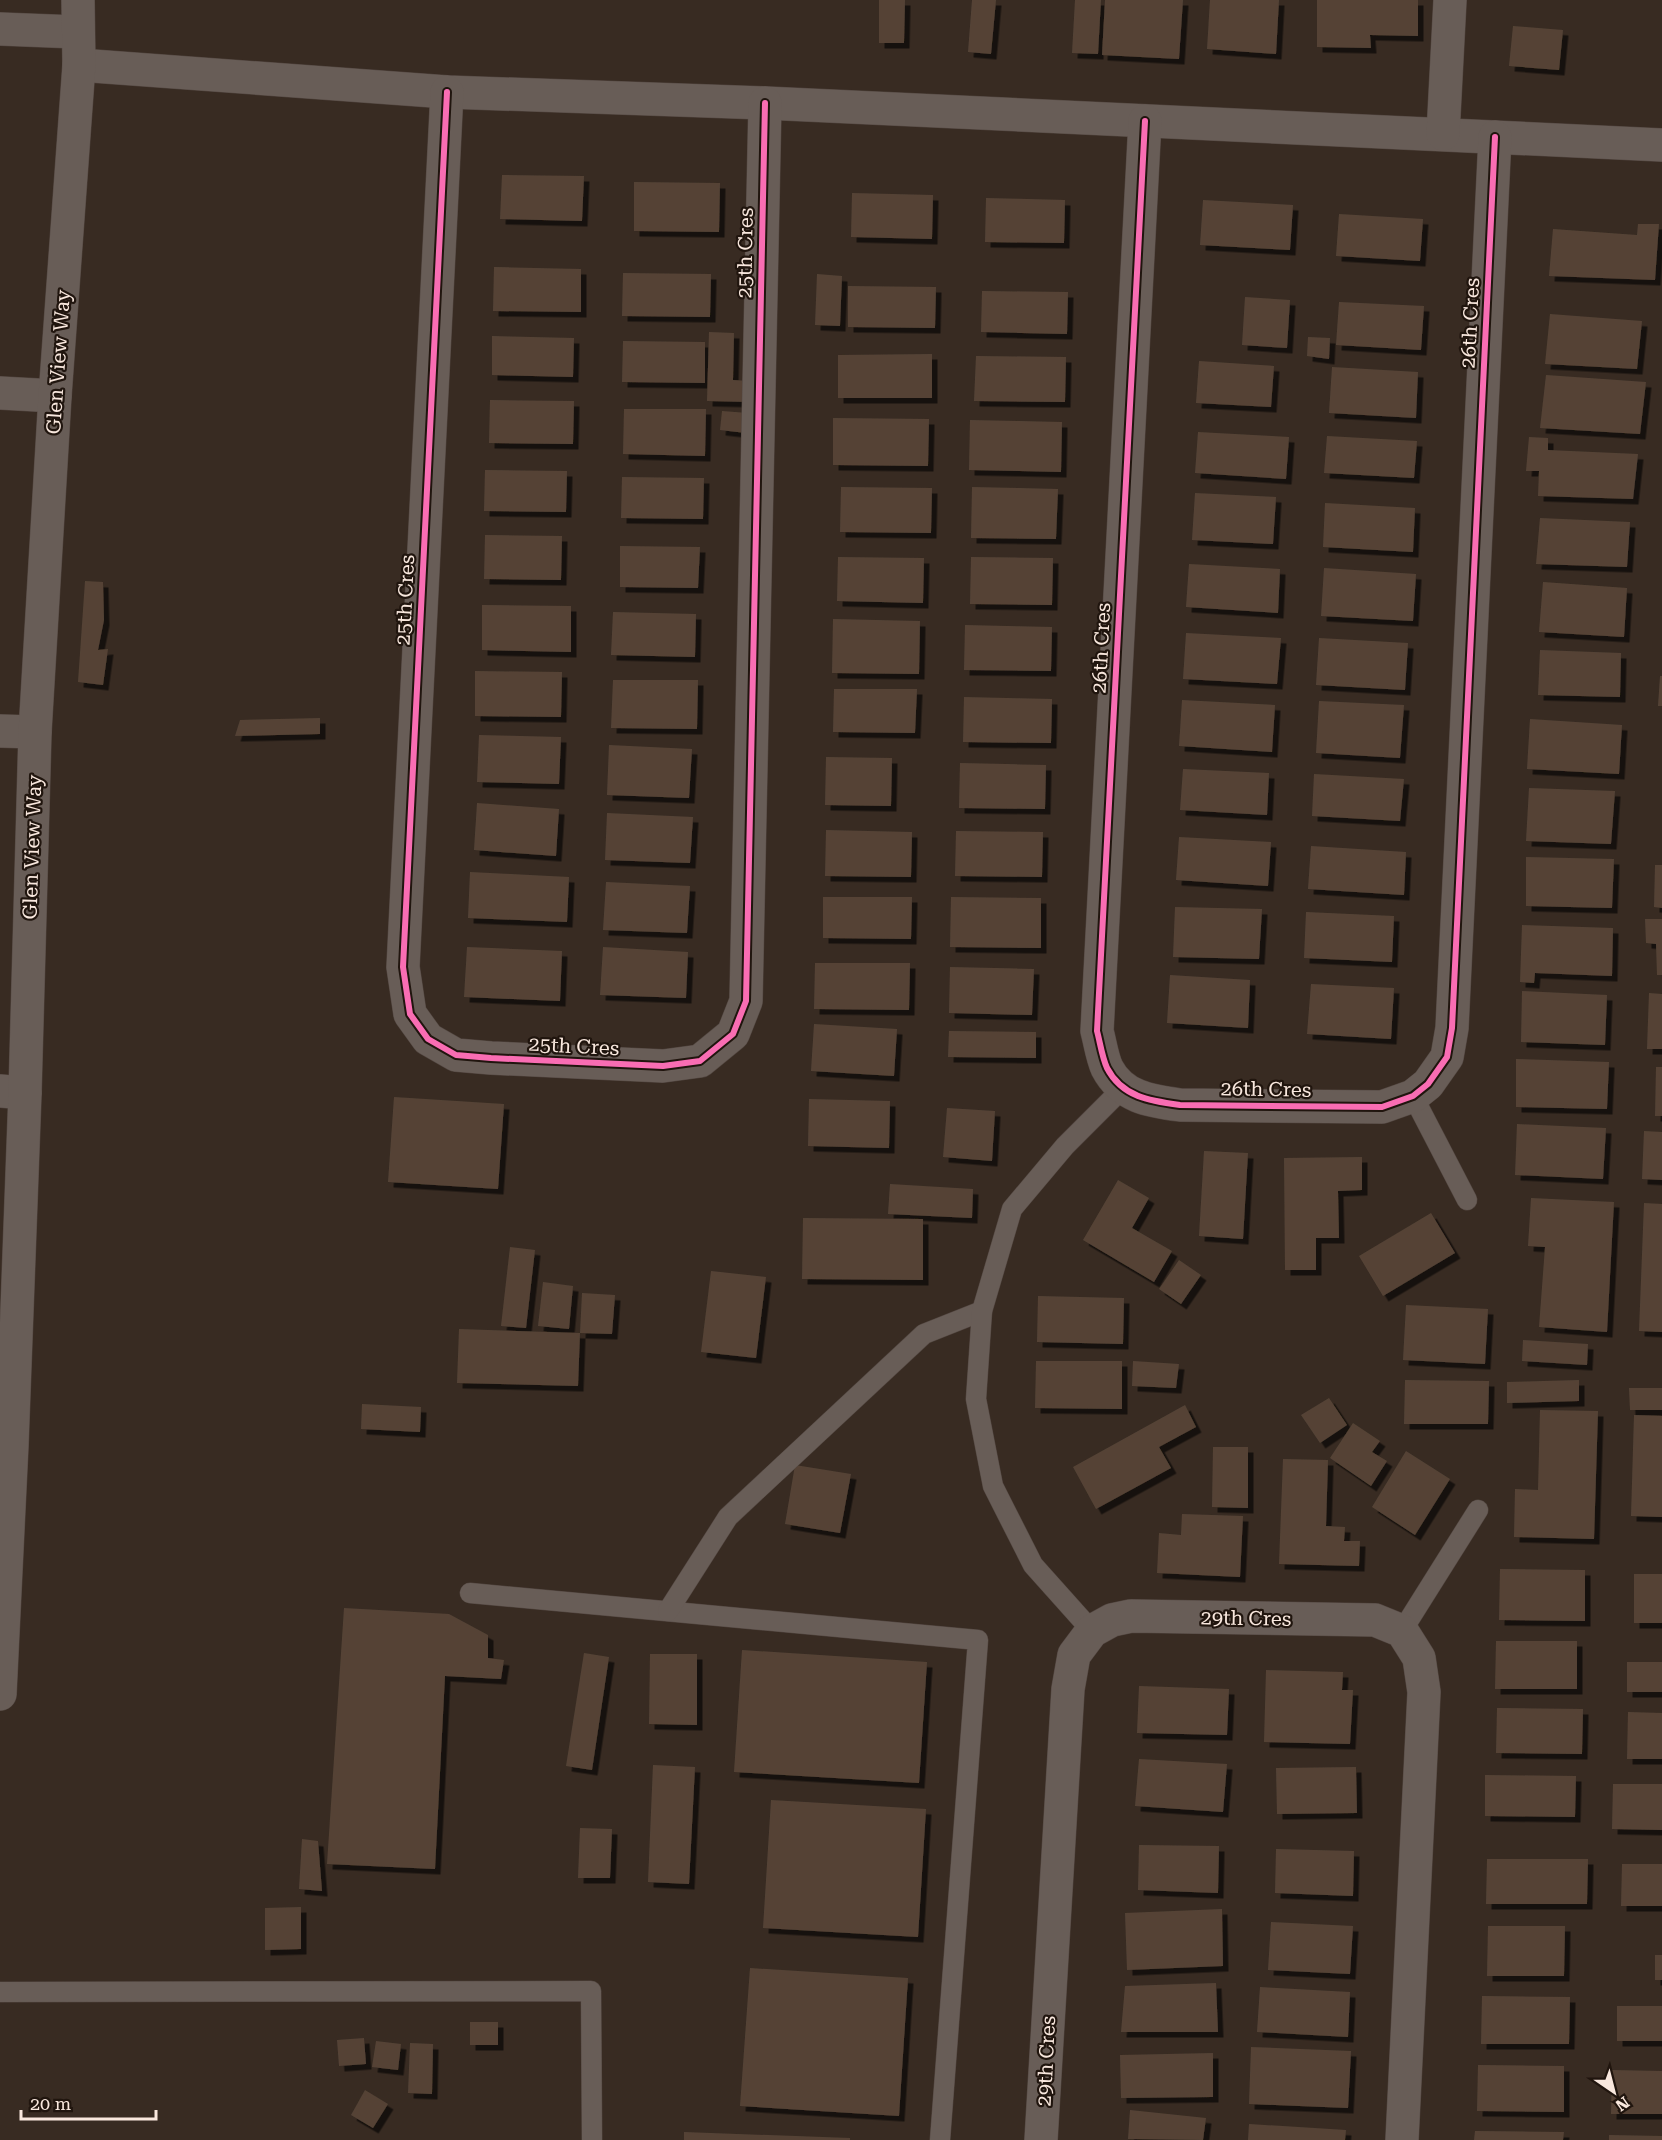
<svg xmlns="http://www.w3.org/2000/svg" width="1662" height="2140" font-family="'Roboto Serif',serif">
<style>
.building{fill:#544336;filter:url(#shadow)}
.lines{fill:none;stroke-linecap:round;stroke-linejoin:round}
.service-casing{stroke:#524640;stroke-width:21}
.minor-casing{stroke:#524640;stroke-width:34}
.tertiary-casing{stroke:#524640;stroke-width:34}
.service{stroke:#685d57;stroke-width:20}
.minor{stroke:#685d57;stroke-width:33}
.tertiary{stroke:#685d57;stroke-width:33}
.cycleway-casing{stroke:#20150e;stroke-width:10}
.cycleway{stroke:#f96db3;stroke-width:6}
.labels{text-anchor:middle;stroke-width:4.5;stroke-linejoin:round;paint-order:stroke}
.street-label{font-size:20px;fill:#f9e8de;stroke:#20150e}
</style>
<defs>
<filter id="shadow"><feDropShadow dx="5.5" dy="5.5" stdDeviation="0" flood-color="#0009"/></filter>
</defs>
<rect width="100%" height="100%" fill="#382b22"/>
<!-- building -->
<g class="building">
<polygon points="879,0 905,0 904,43 879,43"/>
<polygon points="972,0 996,0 991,54 968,52"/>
<polygon points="1075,0 1101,0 1098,54 1072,53"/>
<polygon points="1105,0 1183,0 1179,59 1102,55"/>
<polygon points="1210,0 1279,0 1276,54 1207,49"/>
<polygon points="1317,0 1418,0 1418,36 1370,35 1371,48 1317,47"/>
<polygon points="1513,26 1563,30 1559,70 1509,66"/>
<polygon points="502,175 584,176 582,221 500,219"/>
<polygon points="634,182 720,183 719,232 634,231"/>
<polygon points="852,193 933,195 932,239 851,237"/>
<polygon points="986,198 1065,200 1064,243 985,242"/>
<polygon points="1203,200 1293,205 1290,250 1200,245"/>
<polygon points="1339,214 1423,219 1420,261 1336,256"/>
<polygon points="1638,224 1659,224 1655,280 1549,276 1553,229 1637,235"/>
<polygon points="494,267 581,269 581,312 493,311"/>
<polygon points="623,273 711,274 710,317 622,316"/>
<polygon points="817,274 842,276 840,326 815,325"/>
<polygon points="848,286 936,287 935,328 848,327"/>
<polygon points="982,291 1068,292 1067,334 981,332"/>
<polygon points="1245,297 1290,300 1287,348 1242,345"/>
<polygon points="1339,302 1424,306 1421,350 1336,345"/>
<polygon points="1550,314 1642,321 1637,369 1545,364"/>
<polygon points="709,332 734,333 733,380 750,381 750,402 707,401"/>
<polygon points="492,336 574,338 573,377 492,375"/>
<polygon points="1308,337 1330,338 1329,359 1307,356"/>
<polygon points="623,341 705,342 705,383 622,382"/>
<polygon points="932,354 932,398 838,398 838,355"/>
<polygon points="976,356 1066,357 1065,402 974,401"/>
<polygon points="1199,361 1274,366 1271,407 1196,403"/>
<polygon points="1332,367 1418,372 1416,418 1329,413"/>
<polygon points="1546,375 1646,382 1640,434 1540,428"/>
<polygon points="490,400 574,401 573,444 489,443"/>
<polygon points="624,409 706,409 705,456 623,454"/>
<polygon points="722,411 748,413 746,433 720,430"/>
<polygon points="833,418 929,419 928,466 833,465"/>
<polygon points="970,420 1062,422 1061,472 969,470"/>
<polygon points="1198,432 1289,437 1286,479 1195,473"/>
<polygon points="1327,436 1417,441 1414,478 1324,473"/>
<polygon points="1529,437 1548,438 1548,450 1638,454 1633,499 1538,496 1539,471 1526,471"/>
<polygon points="485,470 567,471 566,512 484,511"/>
<polygon points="622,477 704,478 703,519 621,518"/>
<polygon points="841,487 932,488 931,533 840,532"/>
<polygon points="972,487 1058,489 1056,539 971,538"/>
<polygon points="1195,493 1276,497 1273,544 1192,540"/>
<polygon points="1325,503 1415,508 1413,552 1323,547"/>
<polygon points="1540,518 1630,522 1627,567 1536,564"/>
<polygon points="485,535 562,536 561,580 484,579"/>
<polygon points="620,546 700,547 698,588 620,587"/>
<polygon points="838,557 924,558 923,603 837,601"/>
<polygon points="971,557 1053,558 1052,605 970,604"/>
<polygon points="1189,564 1280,569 1278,613 1186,607"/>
<polygon points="1324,568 1416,574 1413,621 1321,616"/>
<polygon points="85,581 103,582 104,620 98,650 108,649 103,685 78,682"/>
<polygon points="1543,582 1627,588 1624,637 1539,632"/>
<polygon points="482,605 571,606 571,652 482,650"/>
<polygon points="613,612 696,614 695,657 611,655"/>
<polygon points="833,619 920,621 919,674 832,673"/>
<polygon points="965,625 1052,627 1051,671 964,670"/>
<polygon points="1186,633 1281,638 1277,684 1183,679"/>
<polygon points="1319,638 1408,643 1405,690 1316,685"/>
<polygon points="1540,650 1621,653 1620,697 1538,695"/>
<polygon points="475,671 562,672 561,717 475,716"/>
<polygon points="1660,676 1662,676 1662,706 1658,706"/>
<polygon points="613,680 698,680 697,729 611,728"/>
<polygon points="834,689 917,689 915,733 833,732"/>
<polygon points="964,697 1052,699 1051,743 963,742"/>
<polygon points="1182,700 1275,705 1272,752 1179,746"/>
<polygon points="1319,701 1404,705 1400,758 1316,753"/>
<polygon points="320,718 320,734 235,736 240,720"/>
<polygon points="1530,719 1622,725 1619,774 1527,769"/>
<polygon points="479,735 561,737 559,784 477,782"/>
<polygon points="609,745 692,749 689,798 607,795"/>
<polygon points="826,757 892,758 891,806 825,805"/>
<polygon points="960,763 1046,765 1045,809 959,808"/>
<polygon points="1183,769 1269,773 1267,815 1180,810"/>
<polygon points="1314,774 1404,779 1400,821 1312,816"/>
<polygon points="1529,788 1615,791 1611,844 1526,841"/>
<polygon points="477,803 559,809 556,856 474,850"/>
<polygon points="607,813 693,817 690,863 605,860"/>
<polygon points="826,830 912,832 911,877 825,876"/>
<polygon points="956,831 1043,832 1042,877 955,876"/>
<polygon points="1179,837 1271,842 1268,886 1176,880"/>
<polygon points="1311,846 1406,852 1404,895 1308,889"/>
<polygon points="1526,857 1614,859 1612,908 1526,906"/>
<polygon points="1655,865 1662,865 1662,908 1654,907"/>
<polygon points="470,872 569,877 567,922 468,918"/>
<polygon points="606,882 690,886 687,933 603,930"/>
<polygon points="823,897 912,897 911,939 823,938"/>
<polygon points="951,897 1041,898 1041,948 950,947"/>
<polygon points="1175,907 1262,909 1259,959 1173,957"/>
<polygon points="1306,912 1394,916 1392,962 1304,958"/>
<polygon points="1645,919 1662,919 1662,975 1657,975 1656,944 1646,943"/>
<polygon points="1522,925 1613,928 1612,976 1535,973 1534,983 1520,982"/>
<polygon points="467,947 562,951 560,1001 464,997"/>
<polygon points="603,947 688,952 686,998 600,995"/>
<polygon points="815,963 910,963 909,1010 814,1009"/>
<polygon points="950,967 1034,969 1032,1015 949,1013"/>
<polygon points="1170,975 1250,980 1248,1028 1167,1023"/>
<polygon points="1311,984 1394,988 1391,1039 1307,1034"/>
<polygon points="1522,991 1607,995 1605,1045 1521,1042"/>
<polygon points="1649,993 1662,994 1662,1049 1647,1049"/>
<polygon points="814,1024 897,1029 894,1076 811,1071"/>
<polygon points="949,1031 1036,1032 1036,1058 948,1057"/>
<polygon points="1516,1059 1609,1062 1607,1109 1516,1107"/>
<polygon points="1656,1067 1662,1067 1662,1116 1655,1116"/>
<polygon points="394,1097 504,1104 498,1189 388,1182"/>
<polygon points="809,1099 890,1101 889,1148 808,1146"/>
<polygon points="947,1108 995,1111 992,1161 943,1157"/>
<polygon points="1517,1124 1606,1128 1603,1179 1515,1175"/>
<polygon points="1644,1131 1662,1132 1662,1180 1642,1179"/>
<polygon points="1204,1151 1248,1153 1243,1239 1199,1236"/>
<polygon points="1362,1157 1362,1190 1338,1191 1339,1238 1316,1238 1316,1270 1285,1270 1284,1158"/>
<polygon points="1118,1180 1149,1198 1132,1228 1172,1251 1154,1282 1083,1240"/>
<polygon points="890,1184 973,1189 972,1218 888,1214"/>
<polygon points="1531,1198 1614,1202 1607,1332 1539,1327 1545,1247 1528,1246"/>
<polygon points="1644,1203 1662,1204 1662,1332 1639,1331"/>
<polygon points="1431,1213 1455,1253 1383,1296 1359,1256"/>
<polygon points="803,1218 923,1219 923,1280 802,1279"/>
<polygon points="510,1247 535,1250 526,1328 501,1326"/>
<polygon points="1179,1260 1201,1275 1181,1304 1159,1289"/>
<polygon points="711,1271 766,1277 756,1358 701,1352"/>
<polygon points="543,1282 573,1286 569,1329 538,1326"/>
<polygon points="582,1293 615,1295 612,1334 580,1333"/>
<polygon points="1038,1296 1124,1298 1123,1344 1037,1342"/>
<polygon points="1406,1305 1488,1309 1485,1364 1403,1360"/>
<polygon points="459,1329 580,1333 578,1386 457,1383"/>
<polygon points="1523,1340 1588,1344 1587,1365 1522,1361"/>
<polygon points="1036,1361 1122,1361 1122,1409 1035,1408"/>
<polygon points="1133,1361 1179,1364 1176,1388 1132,1386"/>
<polygon points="1405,1380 1489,1381 1488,1424 1404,1424"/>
<polygon points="1579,1380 1579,1401 1507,1403 1507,1382"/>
<polygon points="1629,1388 1662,1388 1662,1410 1630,1410"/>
<polygon points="1329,1398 1347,1425 1320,1443 1301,1415"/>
<polygon points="362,1404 421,1407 420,1432 361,1429"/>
<polygon points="1185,1405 1196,1427 1159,1447 1171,1468 1096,1509 1073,1467"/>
<polygon points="1540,1410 1598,1411 1594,1539 1514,1537 1515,1489 1538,1490"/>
<polygon points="1634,1415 1662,1416 1662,1517 1631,1516"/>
<polygon points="1353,1423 1380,1441 1372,1452 1387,1461 1371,1486 1330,1458"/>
<polygon points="1213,1447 1248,1447 1248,1508 1212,1507"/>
<polygon points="1406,1451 1450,1479 1415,1535 1372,1507"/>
<polygon points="1283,1459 1328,1460 1326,1526 1345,1527 1344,1541 1360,1541 1359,1566 1279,1564"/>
<polygon points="795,1465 851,1474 840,1533 785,1524"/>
<polygon points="1182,1514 1243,1516 1240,1577 1157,1573 1159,1533 1181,1535"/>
<polygon points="1500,1569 1585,1570 1585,1621 1499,1620"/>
<rect x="1634" y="1574" width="28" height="49"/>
<polygon points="344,1608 449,1614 488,1635 488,1658 504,1660 501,1679 445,1676 435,1869 327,1864"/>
<polygon points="1496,1641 1577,1641 1577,1689 1495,1689"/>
<polygon points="742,1650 927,1662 919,1783 734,1772"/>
<polygon points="584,1653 609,1657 592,1770 566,1766"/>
<polygon points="650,1654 697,1654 697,1725 649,1724"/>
<rect x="1627" y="1662" width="35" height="30"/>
<polygon points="1266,1670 1343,1672 1342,1690 1353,1690 1350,1744 1264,1742"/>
<polygon points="1139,1686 1229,1689 1227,1735 1137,1733"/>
<polygon points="1497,1708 1583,1709 1582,1754 1496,1753"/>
<polygon points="1628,1712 1662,1713 1662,1759 1627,1759"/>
<polygon points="1139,1759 1227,1764 1223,1812 1135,1806"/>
<polygon points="653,1765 695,1767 689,1884 648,1882"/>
<polygon points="1356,1767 1357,1813 1277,1814 1276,1768"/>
<polygon points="1485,1775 1576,1776 1575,1817 1485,1816"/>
<polygon points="1613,1784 1662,1784 1662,1830 1612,1829"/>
<polygon points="771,1800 926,1809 918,1937 763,1928"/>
<polygon points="580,1828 612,1829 610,1878 578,1878"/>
<polygon points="302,1839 318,1841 322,1891 299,1889"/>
<polygon points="1139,1845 1219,1846 1218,1893 1138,1890"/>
<polygon points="1276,1849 1354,1851 1353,1896 1275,1893"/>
<polygon points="1487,1859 1588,1859 1587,1904 1486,1904"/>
<polygon points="1622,1864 1662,1864 1662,1906 1621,1906"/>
<polygon points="301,1907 301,1949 265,1950 265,1908"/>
<polygon points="1222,1909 1223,1966 1127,1970 1125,1913"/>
<polygon points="1271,1922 1353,1926 1350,1974 1268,1970"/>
<polygon points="1488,1926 1565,1926 1564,1976 1487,1976"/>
<rect x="1655" y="1955" width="7" height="25"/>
<polygon points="750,1968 908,1978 899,2116 740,2106"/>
<polygon points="1216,1983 1218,2032 1121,2032 1125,1986"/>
<polygon points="1260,1987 1350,1992 1348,2037 1257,2032"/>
<polygon points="1482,1996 1570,1997 1569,2044 1481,2044"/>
<rect x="1617" y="2006" width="45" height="35"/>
<rect x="470" y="2022" width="28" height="23"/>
<polygon points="364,2038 366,2064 339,2066 337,2040"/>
<polygon points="376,2041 401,2044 398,2070 372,2067"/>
<polygon points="410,2043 433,2044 432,2094 408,2093"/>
<polygon points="1251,2047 1351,2051 1348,2108 1249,2104"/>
<polygon points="1213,2053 1213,2097 1121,2098 1120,2055"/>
<polygon points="1478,2065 1564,2066 1564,2112 1477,2111"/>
<polygon points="1612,2070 1662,2071 1662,2114 1611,2114"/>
<polygon points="365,2090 388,2104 373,2128 351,2115"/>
<polygon points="1130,2110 1206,2118 1203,2140 1128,2139"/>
<polygon points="1249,2124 1346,2130 1345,2140 1248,2140"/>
<polygon points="1475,2131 1564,2132 1563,2140 1474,2140"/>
<polygon points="684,2132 850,2138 850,2140 684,2140"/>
<polygon points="1609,2135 1662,2136 1662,2140 1609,2140"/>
</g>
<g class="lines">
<defs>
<g id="service">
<polyline points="1413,1096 1467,1200"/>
<polyline points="470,1593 978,1640 940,2140"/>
<polyline points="668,1611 728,1517 924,1334 982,1311"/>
<polyline points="1092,1631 1033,1565 993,1486 976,1399 982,1311 1012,1209 1065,1146 1122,1089"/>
<polyline points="1402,1631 1478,1510"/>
<polyline points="0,1992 591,1991 592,2140"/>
</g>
<g id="minor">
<polyline points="0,29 77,32"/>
<polyline points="79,65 447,92 765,103 1662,145"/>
<polyline points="447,92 403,967 410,1014 428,1039 456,1055 491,1058 663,1066 700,1061 733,1034 746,1001 765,103"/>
<path d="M1145 121 1097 1031C1100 1042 1102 1057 1107 1068 1122 1097 1150 1101 1180 1105L1382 1107 1413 1096 1428 1084 1447 1057 1452 1028 1495 137"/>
<polyline points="1443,134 1450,0"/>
<polyline points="0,393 55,396"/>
<polyline points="0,731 35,732"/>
<polyline points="0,1091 25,1093"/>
<polyline points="1041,2140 1068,1689 1074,1655 1092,1631 1112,1620 1131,1616 1375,1620 1402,1631 1419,1658 1424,1692 1402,2140"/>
</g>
<polyline id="tertiary" points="0,1694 12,1445 25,1093 35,732 55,396 79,65 78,0"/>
</defs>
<!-- service casing -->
<use href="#service" class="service-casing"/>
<!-- minor casing -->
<use href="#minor" class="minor-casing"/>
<!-- tertiary casing -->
<use href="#tertiary" class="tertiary-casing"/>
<!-- service -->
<use href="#service" class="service"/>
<!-- minor -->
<use href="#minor" class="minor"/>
<!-- tertiary -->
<use href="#tertiary" class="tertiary"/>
<defs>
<g id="cycleway">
<polyline points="447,92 403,967 410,1014 428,1039 456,1055 491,1058 663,1066 700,1061 733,1034 746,1001 765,103"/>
<path d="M1145 121 1097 1031C1100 1042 1102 1057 1107 1068 1122 1097 1150 1101 1180 1105L1382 1107 1413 1096 1428 1084 1447 1057 1452 1028 1495 137"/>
</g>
</defs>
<!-- cycleway casing -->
<use href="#cycleway" class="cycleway-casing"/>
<!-- cycleway -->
<use href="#cycleway" class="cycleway"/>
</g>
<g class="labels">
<!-- street labels -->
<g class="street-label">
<text transform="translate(745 253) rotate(-89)" y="7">25th Cres</text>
<text transform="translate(1470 323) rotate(-87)" y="7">26th Cres</text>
<text transform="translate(58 362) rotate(-86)" y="7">Glen View Way</text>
<text transform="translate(405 600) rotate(-87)" y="7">25th Cres</text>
<text transform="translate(1101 648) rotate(-87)" y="7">26th Cres</text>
<text transform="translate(32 847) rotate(-88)" y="7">Glen View Way</text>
<text transform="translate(574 1046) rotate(3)" y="7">25th Cres</text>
<text transform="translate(1266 1089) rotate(1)" y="7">26th Cres</text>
<text transform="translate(1246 1618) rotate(1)" y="7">29th Cres</text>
<text transform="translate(1046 2061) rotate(-87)" y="7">29th Cres</text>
</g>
</g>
<!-- north arrow -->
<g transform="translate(1614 2092) rotate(145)" stroke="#20150e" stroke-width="4.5" paint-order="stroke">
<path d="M0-4.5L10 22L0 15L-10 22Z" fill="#f9e8de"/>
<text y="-9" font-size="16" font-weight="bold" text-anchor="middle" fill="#f9e8de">N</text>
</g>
<!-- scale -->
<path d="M21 2110v9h135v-9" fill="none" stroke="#f9e8de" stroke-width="3"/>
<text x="30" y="2110" font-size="18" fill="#f9e8de" stroke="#20150e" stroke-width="4.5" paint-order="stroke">20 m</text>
</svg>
